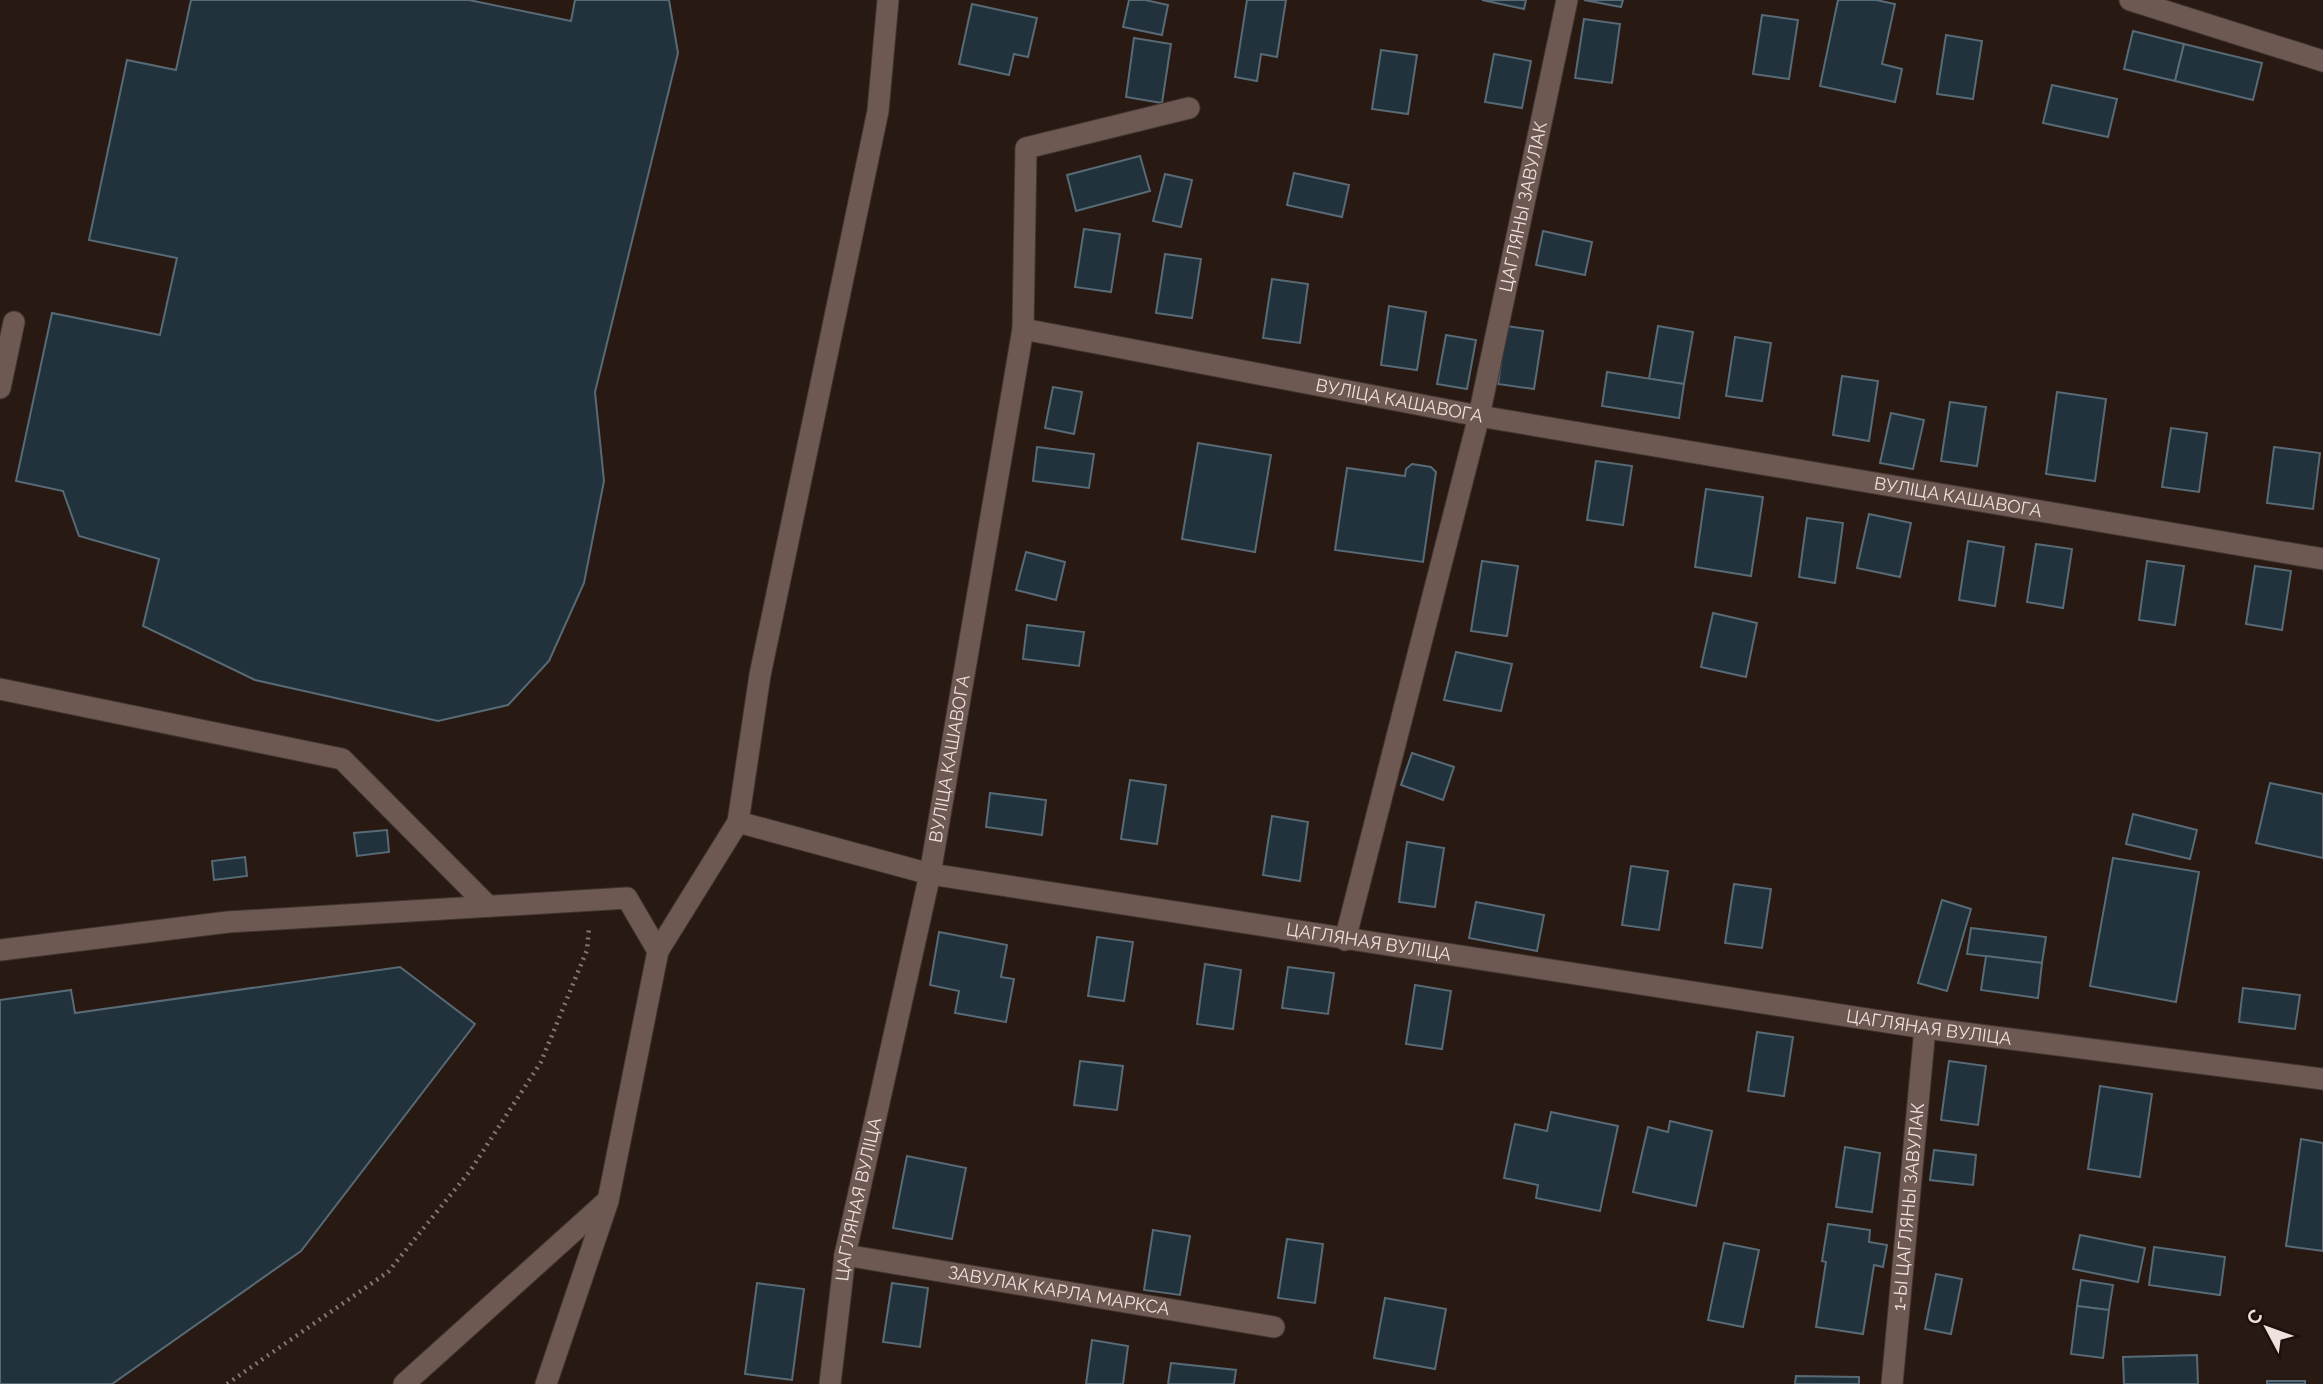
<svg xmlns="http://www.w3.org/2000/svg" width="2323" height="1384" font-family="Raleway,sans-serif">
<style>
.building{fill:#21323c;stroke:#576a75;stroke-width:2}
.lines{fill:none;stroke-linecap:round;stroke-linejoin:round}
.lane-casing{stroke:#423532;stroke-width:23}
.street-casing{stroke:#423532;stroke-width:23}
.path{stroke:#837570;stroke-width:4.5;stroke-dasharray:2 5;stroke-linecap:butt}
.lane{stroke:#6d5952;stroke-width:21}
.street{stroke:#6d5952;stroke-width:21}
.labels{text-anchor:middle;stroke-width:5;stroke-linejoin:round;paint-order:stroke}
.street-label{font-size:18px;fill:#eee2de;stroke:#1f100a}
</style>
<rect width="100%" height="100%" fill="#291913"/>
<!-- building -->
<g class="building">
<polygon points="191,0 469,0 571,21 575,0 669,0 678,53 595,392 604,481 584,583 549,661 508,705 438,721 255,680 143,626 159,559 79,536 63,491 16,481 52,313 160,335 177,258 89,240 127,60 176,70"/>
<polygon points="1129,0 1145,0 1168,5 1162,35 1123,27"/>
<polygon points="1247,0 1286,0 1277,57 1261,54 1257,81 1235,77"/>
<polygon points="1482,0 1526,0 1524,9"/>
<polygon points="1584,0 1623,0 1621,7"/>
<polygon points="1838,0 1876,0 1895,4 1882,64 1902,69 1895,102 1820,86"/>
<polygon points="972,4 1037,18 1028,57 1014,54 1009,75 959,64"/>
<polygon points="1762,15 1798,20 1789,79 1753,74"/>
<polygon points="1584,19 1620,24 1612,83 1575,78"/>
<polygon points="2133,31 2184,44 2175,81 2124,69"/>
<polygon points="1946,35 1982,41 1973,99 1937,94"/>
<polygon points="1134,38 1171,44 1162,103 1126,97"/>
<polygon points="2184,44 2262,63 2253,100 2175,81"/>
<polygon points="1381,50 1417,55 1408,114 1372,109"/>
<polygon points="1494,54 1531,61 1522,108 1485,102"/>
<polygon points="2052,85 2117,99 2108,137 2043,123"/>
<polygon points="1140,156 1150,191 1076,211 1067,175"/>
<polygon points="1294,173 1349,185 1342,217 1287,205"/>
<polygon points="1165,174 1192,180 1181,227 1153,221"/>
<polygon points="1084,229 1120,234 1111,292 1075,287"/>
<polygon points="1543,231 1592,242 1585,275 1536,265"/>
<polygon points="1165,254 1201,259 1192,318 1156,313"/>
<polygon points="1272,279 1308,284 1300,343 1263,338"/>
<polygon points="1389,306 1426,312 1417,370 1381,365"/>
<polygon points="1506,326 1543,331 1534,389 1498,384"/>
<polygon points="1658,326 1693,332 1684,384 1649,379"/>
<polygon points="1446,335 1476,340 1467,389 1437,384"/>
<polygon points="1735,337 1771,343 1762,401 1726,396"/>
<polygon points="1607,372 1684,384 1679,418 1602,406"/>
<polygon points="1842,376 1878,381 1869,441 1833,435"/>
<polygon points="1053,387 1082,392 1074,434 1045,428"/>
<polygon points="2057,392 2106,399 2095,481 2046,474"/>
<polygon points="1950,402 1986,407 1977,466 1941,461"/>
<polygon points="1891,413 1924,420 1913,469 1880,463"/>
<polygon points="2171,428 2207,433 2199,492 2162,487"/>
<polygon points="1198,443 1271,455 1255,552 1182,539"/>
<polygon points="1037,447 1094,454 1089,488 1033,481"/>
<polygon points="2274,447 2320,453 2313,509 2267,503"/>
<polygon points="1596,461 1632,466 1623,525 1587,520"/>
<polygon points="1412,464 1431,467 1436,472 1423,562 1335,550 1347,468 1405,476 1406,469"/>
<polygon points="1706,489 1763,497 1751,576 1695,567"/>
<polygon points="1869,514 1911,523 1900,577 1857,568"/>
<polygon points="1807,518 1843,523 1835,583 1799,577"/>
<polygon points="1968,541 2004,547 1995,606 1959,600"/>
<polygon points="2036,544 2072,549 2063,608 2027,602"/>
<polygon points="1026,552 1065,562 1056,600 1016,590"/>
<polygon points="1482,561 1518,566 1507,636 1471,631"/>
<polygon points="2147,561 2184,566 2175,625 2139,620"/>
<polygon points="2255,566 2291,571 2282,630 2246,624"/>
<polygon points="1713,613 1757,623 1746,677 1701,667"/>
<polygon points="1027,625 1084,632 1079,666 1023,659"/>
<polygon points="1456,652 1512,664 1501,711 1444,700"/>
<polygon points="1412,753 1454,767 1443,800 1401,785"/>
<polygon points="1130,780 1166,785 1157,844 1121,839"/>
<polygon points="2270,783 2323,794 2323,858 2256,843"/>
<polygon points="990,793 1046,800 1042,835 986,827"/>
<polygon points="2133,814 2197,830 2190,859 2126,844"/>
<polygon points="1272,816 1308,822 1300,881 1263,875"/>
<polygon points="387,830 389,852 357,856 354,833"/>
<polygon points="1407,842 1444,848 1435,907 1399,902"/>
<polygon points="245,857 247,876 214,880 212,861"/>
<polygon points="2113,858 2199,872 2176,1002 2090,986"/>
<polygon points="1631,866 1668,871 1659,930 1622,925"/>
<polygon points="1734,884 1771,889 1762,948 1725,943"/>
<polygon points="1942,900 1971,909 1947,991 1918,983"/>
<polygon points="1476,902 1544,915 1537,951 1469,938"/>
<polygon points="1971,928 2046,937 2042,963 1967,954"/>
<polygon points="939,932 1007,945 1001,977 1014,979 1006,1022 955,1013 959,991 930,985"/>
<polygon points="1097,937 1133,942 1124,1001 1088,996"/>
<polygon points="1986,956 2042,963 2038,998 1981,990"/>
<polygon points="1205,964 1241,970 1233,1029 1197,1024"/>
<polygon points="400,967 475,1024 301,1251 112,1384 0,1384 0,1000 71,990 75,1013"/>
<polygon points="1288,967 1334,973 1328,1014 1282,1008"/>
<polygon points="1415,985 1451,991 1442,1049 1406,1044"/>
<polygon points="2243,988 2300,995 2295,1029 2239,1022"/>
<polygon points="1757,1032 1793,1037 1784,1096 1748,1091"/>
<polygon points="1080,1061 1123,1066 1117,1110 1074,1105"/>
<polygon points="1949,1061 1986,1066 1978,1125 1941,1120"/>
<polygon points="2100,1086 2152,1094 2140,1177 2088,1169"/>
<polygon points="1551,1112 1618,1126 1600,1211 1536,1198 1538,1185 1504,1178 1515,1124 1547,1131"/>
<polygon points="1670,1121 1712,1131 1696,1206 1633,1192 1648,1127 1668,1132"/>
<polygon points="2301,1139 2323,1143 2323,1251 2286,1246"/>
<polygon points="1845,1147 1880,1153 1872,1212 1836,1207"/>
<polygon points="1934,1150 1976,1155 1973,1185 1930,1180"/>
<polygon points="907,1156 966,1168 952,1239 893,1228"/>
<polygon points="1828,1224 1870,1230 1869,1242 1887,1245 1883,1267 1874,1265 1863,1334 1816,1327 1826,1262 1822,1261"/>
<polygon points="1153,1230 1190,1236 1180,1295 1144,1290"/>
<polygon points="2080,1235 2145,1248 2138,1282 2073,1269"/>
<polygon points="1287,1239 1323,1244 1315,1303 1278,1298"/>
<polygon points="1724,1243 1759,1250 1743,1327 1708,1320"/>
<polygon points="2154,1247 2225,1257 2220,1295 2149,1285"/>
<polygon points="1936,1274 1962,1279 1951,1334 1925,1329"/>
<polygon points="2081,1280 2113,1285 2109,1310 2077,1306"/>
<polygon points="757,1283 804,1289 792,1380 745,1374"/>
<polygon points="892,1283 928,1288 920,1347 883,1342"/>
<polygon points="1385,1298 1446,1309 1435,1369 1374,1358"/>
<polygon points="2077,1306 2109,1310 2103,1358 2071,1354"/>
<polygon points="1092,1340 1128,1346 1123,1384 1086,1384"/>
<polygon points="2197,1355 2198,1384 2124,1384 2123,1357"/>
<polygon points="1171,1363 1236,1370 1234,1384 1168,1384"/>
<polygon points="1796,1376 1859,1377 1859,1384 1795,1384"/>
<rect x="2267" y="1381" width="38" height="3"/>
</g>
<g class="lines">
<defs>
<g id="lane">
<polyline points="1023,329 1026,148 1189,108"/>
<polyline points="0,388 14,322"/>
<polyline points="0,689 342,759 488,906"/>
<polyline points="738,822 930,874"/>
<polyline points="1345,940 1479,416"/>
<polyline points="0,950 228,922 627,898 658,951 608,1201 546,1384"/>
<polyline points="658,951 738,822 760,675 878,111 888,0"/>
<polyline points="404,1384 606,1202"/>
</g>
<g id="street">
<polyline points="2130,0 2323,61"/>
<path id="s1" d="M1479 416 1567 0"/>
<path id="s2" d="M930 874 1023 329 1479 416 2323 559"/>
<path id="s3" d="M845 1255 1274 1327"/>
<path id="s4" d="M830 1384 845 1255 930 874 1925 1028 2323 1079"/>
<path id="s5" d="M1892 1384 1925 1028"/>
</g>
</defs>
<!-- lane casing -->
<use href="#lane" class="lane-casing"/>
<!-- street casing -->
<use href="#street" class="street-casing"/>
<!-- path -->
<polyline class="path" points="227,1384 388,1272 470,1171 541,1062 587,950 589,928"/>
<!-- lane -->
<use href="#lane" class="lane"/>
<!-- street -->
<use href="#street" class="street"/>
</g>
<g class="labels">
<!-- street labels -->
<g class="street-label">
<text dy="6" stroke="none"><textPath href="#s1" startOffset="214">ЦАГЛЯНЫ ЗАВУЛАК</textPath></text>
<text dy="6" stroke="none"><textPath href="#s2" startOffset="936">ВУЛІЦА КАШАВОГА</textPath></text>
<text dy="6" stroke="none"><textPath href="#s2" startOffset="1503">ВУЛІЦА КАШАВОГА</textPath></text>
<text dy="6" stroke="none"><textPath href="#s2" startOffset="117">ВУЛІЦА КАШАВОГА</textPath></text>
<text dy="6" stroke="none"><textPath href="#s4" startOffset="964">ЦАГЛЯНАЯ ВУЛІЦА</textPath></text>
<text dy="6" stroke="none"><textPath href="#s4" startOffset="1531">ЦАГЛЯНАЯ ВУЛІЦА</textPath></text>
<text dy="6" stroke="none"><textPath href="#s4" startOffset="187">ЦАГЛЯНАЯ ВУЛІЦА</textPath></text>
<text dy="6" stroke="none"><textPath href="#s5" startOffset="178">1-Ы ЦАГЛЯНЫ ЗАВУЛАК</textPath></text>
<text dy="6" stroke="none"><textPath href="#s3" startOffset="217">ЗАВУЛАК КАРЛА МАРКСА</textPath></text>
</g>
</g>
<!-- north arrow -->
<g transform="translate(2267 1328) rotate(311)" stroke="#1f100a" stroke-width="5" paint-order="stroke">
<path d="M0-5L12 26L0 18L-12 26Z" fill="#eee2de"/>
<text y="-10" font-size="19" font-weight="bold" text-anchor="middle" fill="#eee2de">С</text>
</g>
</svg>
